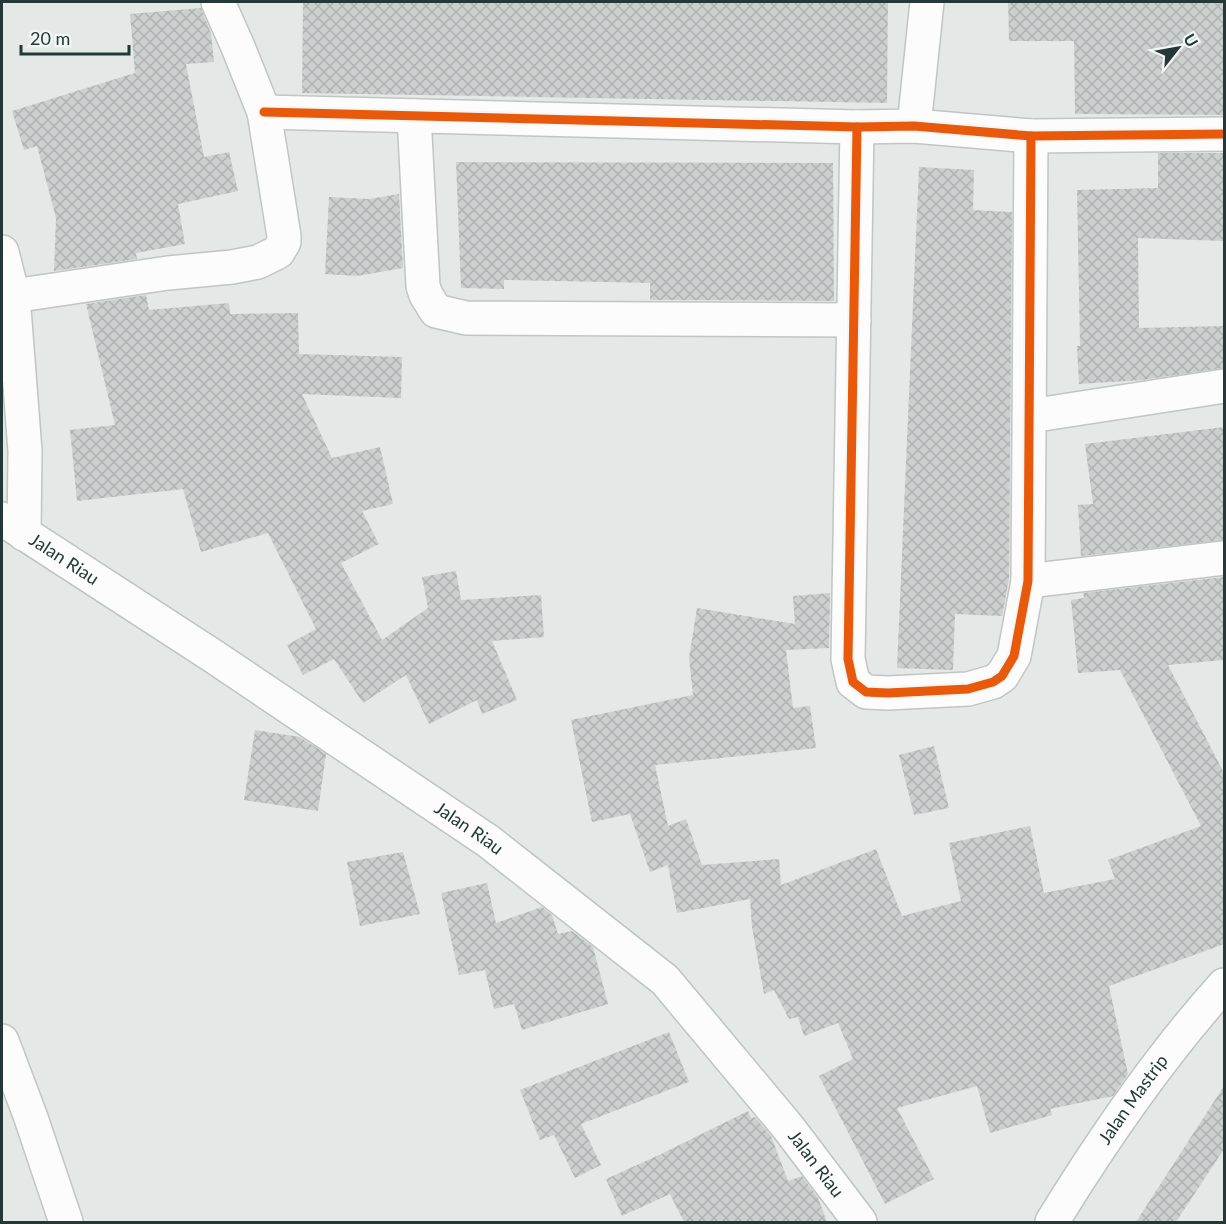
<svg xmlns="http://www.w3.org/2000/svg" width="1226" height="1224" font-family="Lato,sans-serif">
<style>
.building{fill:url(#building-cross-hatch)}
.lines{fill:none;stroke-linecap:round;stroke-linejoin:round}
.minor-casing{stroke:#c1c5c4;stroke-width:36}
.secondary-casing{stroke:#bec4c2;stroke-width:36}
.minor{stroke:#fbfcfb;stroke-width:33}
.secondary{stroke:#fbfcfb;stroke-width:33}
.cycleway-casing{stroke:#f2f7f5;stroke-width:13}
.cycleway{stroke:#e8590c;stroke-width:9}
.labels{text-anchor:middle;stroke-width:4.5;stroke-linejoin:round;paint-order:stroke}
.street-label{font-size:18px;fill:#243937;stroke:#f2f7f5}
</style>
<defs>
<pattern id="building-cross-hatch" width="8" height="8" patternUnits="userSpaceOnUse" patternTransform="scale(1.5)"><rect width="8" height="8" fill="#cbcfce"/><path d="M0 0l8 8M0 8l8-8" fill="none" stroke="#aeb2b2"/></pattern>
</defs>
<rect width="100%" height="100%" fill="#e4e8e7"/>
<!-- building -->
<g class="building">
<polygon points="303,2 888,2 887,103 302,93"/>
<polygon points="1008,2 1224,2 1224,115 1075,114 1074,41 1009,41"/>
<polygon points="201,8 211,33 214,62 186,64 204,157 229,152 238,191 178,204 185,244 136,253 137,259 54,271 56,218 37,146 24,150 12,111 135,73 130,14"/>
<polygon points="1158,153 1224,153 1224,241 1138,238 1139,328 1224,326 1224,368 1142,380 1079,384 1077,346 1080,346 1077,190 1158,188"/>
<polygon points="456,162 833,163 834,301 650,300 650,283 504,280 504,289 461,288"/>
<polygon points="919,167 974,170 973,210 1012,212 1009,579 1002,616 955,614 953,670 897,668"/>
<polygon points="399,194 403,268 357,276 325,274 329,197 369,199"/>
<polygon points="146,295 149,310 229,303 230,314 298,313 299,354 402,357 401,398 302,394 332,458 380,447 393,504 362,511 379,544 341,563 382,640 428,608 422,577 456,571 461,600 541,595 544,637 492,641 517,700 482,714 477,700 429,724 406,675 363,703 334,659 303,675 287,645 316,629 268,533 201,552 183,489 77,501 70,430 115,425 86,304"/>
<polygon points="1224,427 1224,540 1081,556 1078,505 1093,504 1085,444"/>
<polygon points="1224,577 1224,660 1168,665 1224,773 1224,944 1109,986 1128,1074 1113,1096 1050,1109 1052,1115 990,1133 977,1086 897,1108 934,1179 885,1204 819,1076 853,1059 838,1023 804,1036 798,1017 789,1019 774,990 764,994 752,927 750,899 677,913 668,865 650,872 630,814 592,822 571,720 693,695 689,658 697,608 795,624 793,596 830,593 829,648 786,650 793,708 810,706 816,748 655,765 668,826 686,819 702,865 779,859 781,885 876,849 902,916 961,901 949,843 1030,826 1044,893 1115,879 1108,860 1201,826 1120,670 1078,673 1071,600 1084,598 1083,593"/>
<polygon points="255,730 300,737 326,754 318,811 244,800"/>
<polygon points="934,746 949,808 914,815 899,755"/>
<polygon points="403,852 420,914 360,926 347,862"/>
<polygon points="487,883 496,923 542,907 552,915 558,934 572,931 593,947 608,1004 522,1030 514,1004 494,1009 485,970 459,975 441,893"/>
<polygon points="669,1032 689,1082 581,1124 601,1165 575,1178 554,1135 540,1140 520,1090"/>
<polygon points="1224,1086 1224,1149 1176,1222 1136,1222"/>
<polygon points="748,1111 751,1118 755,1117 771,1136 788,1181 802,1176 818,1198 827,1222 684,1222 670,1194 622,1216 606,1179 659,1155"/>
</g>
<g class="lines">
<defs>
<g id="minor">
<polyline points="264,112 857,127 914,126 1031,136 1224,134"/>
<polyline points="414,116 423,286 426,295 436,311 466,318 854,320"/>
<polyline points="914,126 927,2"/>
<polyline points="857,127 848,659 853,682 866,692 888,693 968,689 993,682 1002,676 1014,656 1028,581 1031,136"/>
<polyline points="2,252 13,296 25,451 24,534"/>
<polyline points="13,296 168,273 232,267 258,262 278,252 284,242 284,236 264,112 238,47 218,2"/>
<polyline points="1030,416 1224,386"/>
<polyline points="1028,581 1224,558"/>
<polyline points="2,1041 30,1115 66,1222"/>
</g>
<g id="secondary">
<path id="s1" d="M2 519 213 656 488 841 665 980 787 1126 860 1222"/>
<path id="s2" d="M1052 1222C1103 1139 1159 1057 1224 985"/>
</g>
</defs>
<!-- minor casing -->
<use href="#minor" class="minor-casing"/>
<!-- secondary casing -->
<use href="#secondary" class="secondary-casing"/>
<!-- minor -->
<use href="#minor" class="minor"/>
<!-- secondary -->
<use href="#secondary" class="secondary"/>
<defs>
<g id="cycleway">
<polyline points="264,112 857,127 914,126 1031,136 1224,134"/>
<polyline points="857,127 848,659 853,682 866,692 888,693 968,689 993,682 1002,676 1014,656 1028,581 1031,136"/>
</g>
</defs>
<!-- cycleway casing -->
<use href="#cycleway" class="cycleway-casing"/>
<!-- cycleway -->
<use href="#cycleway" class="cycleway"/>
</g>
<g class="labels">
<!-- street labels -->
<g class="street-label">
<text dy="6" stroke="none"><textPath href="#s1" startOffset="74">Jalan Riau</textPath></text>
<text dy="6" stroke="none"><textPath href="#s1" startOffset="560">Jalan Riau</textPath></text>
<text dy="6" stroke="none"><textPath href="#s2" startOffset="147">Jalan Mastrip</textPath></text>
<text dy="6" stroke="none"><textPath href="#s1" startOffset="1046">Jalan Riau</textPath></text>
</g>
</g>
<!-- border -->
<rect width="1226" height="1224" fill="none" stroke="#243937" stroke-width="6"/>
<!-- north arrow -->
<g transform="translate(1178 48) rotate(59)" stroke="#f2f7f5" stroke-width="4.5" paint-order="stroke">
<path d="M0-4.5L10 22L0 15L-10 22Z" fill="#243937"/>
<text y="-9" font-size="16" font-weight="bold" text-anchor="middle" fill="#243937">U</text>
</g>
<!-- scale -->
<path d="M21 45v9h108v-9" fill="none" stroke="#243937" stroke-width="3"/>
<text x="30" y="45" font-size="18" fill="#243937" stroke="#f2f7f5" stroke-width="4.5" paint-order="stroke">20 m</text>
</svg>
